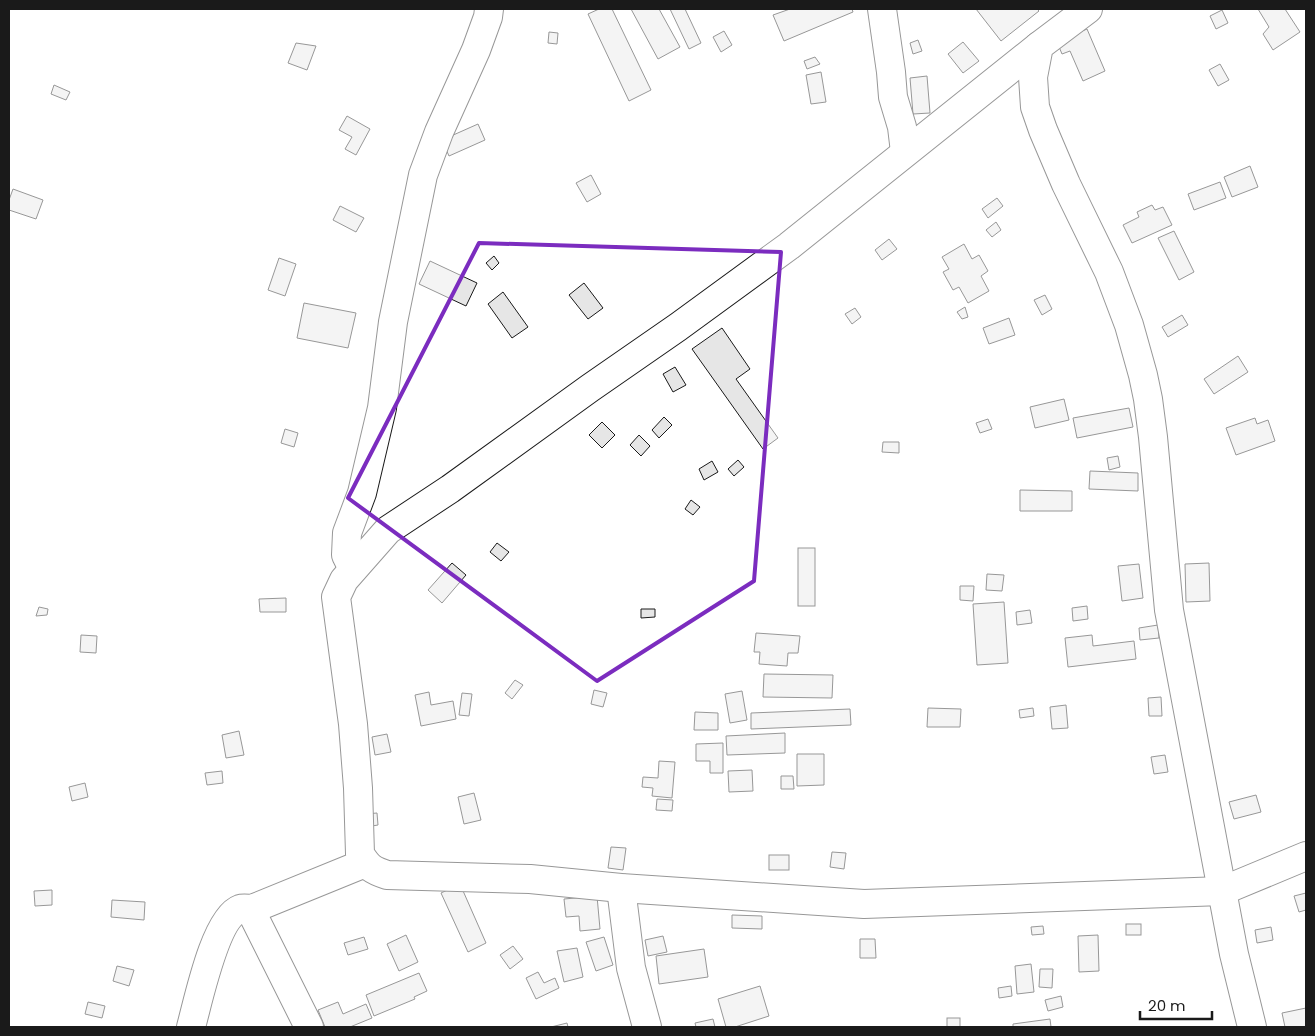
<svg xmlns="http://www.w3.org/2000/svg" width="1315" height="1036" font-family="Poppins,sans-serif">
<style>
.building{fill:#e6e6e6;stroke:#1a1a1a}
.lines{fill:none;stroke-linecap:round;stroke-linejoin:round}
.minor-casing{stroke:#1a1a1a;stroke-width:30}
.minor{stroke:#fff;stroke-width:28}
.marked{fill:none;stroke:#7b2cbf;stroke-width:4;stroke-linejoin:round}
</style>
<rect width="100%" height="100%" fill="#fff"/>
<!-- building -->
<g class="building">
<polygon points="599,9 612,9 651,90 629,101 588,14"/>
<polygon points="631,9 659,9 680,47 658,59"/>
<polygon points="670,9 685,9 701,43 689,49"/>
<polygon points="790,9 852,9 853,12 784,41 773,15"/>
<polygon points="976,9 1037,9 1039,11 1001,41"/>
<polygon points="1258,9 1285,9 1300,32 1273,50 1263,34 1269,27"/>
<polygon points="1222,10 1228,23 1216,29 1210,16"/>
<polygon points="1087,29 1105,71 1083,81 1070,51 1062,54 1057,42"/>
<polygon points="724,31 732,45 721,52 713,37"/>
<polygon points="549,32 558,33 557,44 548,43"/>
<polygon points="918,40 922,51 913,54 910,43"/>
<polygon points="963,42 979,61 963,73 948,54"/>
<polygon points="296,43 316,46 307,70 288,63"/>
<polygon points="815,57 820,64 807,69 804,61"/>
<polygon points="1220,64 1229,80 1218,86 1209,70"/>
<polygon points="821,72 826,102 811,104 806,75"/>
<polygon points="927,76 930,113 913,114 910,78"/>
<polygon points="54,85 70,92 66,100 51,94"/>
<polygon points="347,116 370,129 356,155 345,149 352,137 339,130"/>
<polygon points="478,124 485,140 449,156 442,140"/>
<polygon points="1250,166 1258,187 1232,197 1224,177"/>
<polygon points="591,175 601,194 587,202 576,183"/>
<polygon points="1220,182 1226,198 1194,210 1188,194"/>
<polygon points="13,189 43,200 36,219 9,210 9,200"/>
<polygon points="997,198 1003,206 988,218 982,209"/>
<polygon points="1152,205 1155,210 1163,207 1172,225 1132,243 1123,225 1139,217 1137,212"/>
<polygon points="340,206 364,218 356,232 333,220"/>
<polygon points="996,222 1001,230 992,237 986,230"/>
<polygon points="1174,231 1194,272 1179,280 1158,238"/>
<polygon points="889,239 897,249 882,260 875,250"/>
<polygon points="964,244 972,259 979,255 988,271 981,276 989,291 968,303 959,287 953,290 943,272 949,269 942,257"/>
<polygon points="494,256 499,263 492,270 486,263"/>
<polygon points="279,258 296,264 285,296 268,290"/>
<polygon points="430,261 477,283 466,306 419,284"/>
<polygon points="584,283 603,308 588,319 569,295"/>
<polygon points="503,292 528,327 512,338 488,304"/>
<polygon points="1045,295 1052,309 1042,315 1034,300"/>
<polygon points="304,303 356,313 348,348 297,338"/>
<polygon points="965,307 968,317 962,319 957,312"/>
<polygon points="855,308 861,317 852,324 845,314"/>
<polygon points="1182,315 1188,325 1168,337 1162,327"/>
<polygon points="1009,318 1015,335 989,344 983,328"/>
<polygon points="722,328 750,369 736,379 778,438 763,449 692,349"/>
<polygon points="1238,356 1248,372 1214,394 1204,379"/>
<polygon points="675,367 686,385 673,392 663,374"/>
<polygon points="1064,399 1069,420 1035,428 1030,407"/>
<polygon points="1129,408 1133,427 1077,438 1073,418"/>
<polygon points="664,417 672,425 659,438 652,430"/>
<polygon points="1255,418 1257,424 1268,420 1275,441 1236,455 1226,428"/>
<polygon points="988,419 992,429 980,433 976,423"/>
<polygon points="602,422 615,435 602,448 589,435"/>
<polygon points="285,429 298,433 294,447 281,443"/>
<polygon points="639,435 650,446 641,456 630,445"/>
<polygon points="883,442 899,442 899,453 882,452"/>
<polygon points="1118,456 1120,467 1109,470 1107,458"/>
<polygon points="738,460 744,467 734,476 728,469"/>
<polygon points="712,461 718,472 704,480 699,469"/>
<polygon points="1090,471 1138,473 1138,491 1089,489"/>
<polygon points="1020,490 1072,491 1072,511 1020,511"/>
<polygon points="691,500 700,507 693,515 685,509"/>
<polygon points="497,543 509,552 501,561 490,552"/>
<rect x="798" y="548" width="17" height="58"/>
<polygon points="452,563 466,575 442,603 428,590"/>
<polygon points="1209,563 1210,601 1186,602 1185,564"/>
<polygon points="1139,564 1143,598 1122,601 1118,566"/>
<polygon points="987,574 1004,575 1002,591 986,590"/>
<polygon points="960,586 974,586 973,601 960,600"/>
<polygon points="286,598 286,612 260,612 259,599"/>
<polygon points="1004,602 1008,663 977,665 973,604"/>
<polygon points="1087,606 1088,619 1073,621 1072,608"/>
<polygon points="39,607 48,609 47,615 36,616"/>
<polygon points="641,609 655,609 655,617 641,618"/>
<polygon points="1030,610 1032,623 1017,625 1016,612"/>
<polygon points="1158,625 1159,638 1140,640 1139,628"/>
<polygon points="756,633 800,636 798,653 788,653 787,666 759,664 760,652 754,652"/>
<polygon points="81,635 97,636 96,653 80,652"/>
<polygon points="1092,635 1093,646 1134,641 1136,659 1068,667 1065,638"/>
<polygon points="764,674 833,675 832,698 763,697"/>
<polygon points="515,680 523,685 512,699 505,693"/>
<polygon points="594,690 607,693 603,707 591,704"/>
<polygon points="742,691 747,720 730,723 725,694"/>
<polygon points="429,692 431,705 453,701 456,719 421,726 415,695"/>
<polygon points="462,693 472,694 469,716 459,715"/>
<polygon points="1161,697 1162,716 1149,716 1148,698"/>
<polygon points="1066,705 1068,728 1052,729 1050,707"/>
<polygon points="928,708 961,709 960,727 927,727"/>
<polygon points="1033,708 1034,716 1020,718 1019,710"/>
<polygon points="850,709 851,725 751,729 751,713"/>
<polygon points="695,712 718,713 718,730 694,730"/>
<polygon points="239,731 244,755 226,758 222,735"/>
<polygon points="785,733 785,753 727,755 726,736"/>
<polygon points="387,734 391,752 375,755 372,737"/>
<polygon points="723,743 723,773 710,773 710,761 696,761 696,744"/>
<polygon points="797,754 824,754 824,785 797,786"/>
<polygon points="1165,755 1168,772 1154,774 1151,757"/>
<polygon points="659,761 675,762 672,798 652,796 653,788 642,787 643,777 658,778"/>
<polygon points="752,770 753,791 729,792 728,771"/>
<polygon points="222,771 223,783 207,785 205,773"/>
<polygon points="781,776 793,776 794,789 781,789"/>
<polygon points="85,783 88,797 72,801 69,787"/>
<polygon points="474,793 481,820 464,824 458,797"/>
<polygon points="1256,795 1261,812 1234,819 1229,802"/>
<polygon points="657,799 673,800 672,811 656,810"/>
<polygon points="377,813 378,825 366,827 365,814"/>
<polygon points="611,847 626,848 623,870 608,868"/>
<polygon points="832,852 846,853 844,869 830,867"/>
<rect x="769" y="855" width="20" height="15"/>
<polygon points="460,884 486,943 468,952 441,893"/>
<polygon points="52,890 52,905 35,906 34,891"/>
<polygon points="1306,893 1306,910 1299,912 1294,896"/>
<polygon points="597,896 600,929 580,931 579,916 566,917 564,899"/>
<polygon points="112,900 145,902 144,920 111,917"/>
<polygon points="732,915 762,916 762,929 732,928"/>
<rect x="1126" y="924" width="15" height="11"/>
<polygon points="1043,926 1044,934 1032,935 1031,927"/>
<polygon points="1271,927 1273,940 1257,943 1255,930"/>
<polygon points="406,935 418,962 399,971 387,944"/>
<polygon points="1098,935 1099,971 1079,972 1078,936"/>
<polygon points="663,936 667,952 648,956 645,940"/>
<polygon points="364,937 368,949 348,955 344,943"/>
<polygon points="604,937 613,965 596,971 586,942"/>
<polygon points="860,939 875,939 876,958 860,958"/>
<polygon points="513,946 523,959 510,969 500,955"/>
<polygon points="577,948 583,977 564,982 557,951"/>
<polygon points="704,949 708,977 659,984 656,956"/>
<polygon points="1031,964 1034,992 1017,994 1015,966"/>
<polygon points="117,966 134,970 129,986 113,981"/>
<polygon points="1040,969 1053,969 1052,988 1039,987"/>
<polygon points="538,972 544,983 555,978 559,988 536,999 526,978"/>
<polygon points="419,973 427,991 414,997 415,999 374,1016 366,995"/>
<polygon points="760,986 769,1016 735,1027 726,1027 718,999"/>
<polygon points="1011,986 1012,996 999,998 998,988"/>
<polygon points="1061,996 1063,1007 1048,1011 1045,1000"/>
<polygon points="88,1002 105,1006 102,1018 85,1014"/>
<polygon points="338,1002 343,1014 366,1004 372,1018 350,1027 325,1027 318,1010"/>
<polygon points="1306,1008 1306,1027 1285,1027 1282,1013"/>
<rect x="947" y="1018" width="13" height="9"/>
<polygon points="713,1019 715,1027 696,1027 695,1023"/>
<polygon points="1050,1019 1051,1027 1013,1027 1013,1024"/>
<polygon points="567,1023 568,1027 551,1027"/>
</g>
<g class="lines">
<defs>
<g id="minor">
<polyline points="882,9 891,72 893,97 902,127 905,152"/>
<polyline points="1088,9 1039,46 1033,77 1035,107 1043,130 1066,184 1109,272 1129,325 1143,375 1148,399 1153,437 1169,610 1234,954 1252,1027"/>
<path d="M1039 46 789 246 678 327 590 388 450 489 388 530 344 580 336 597 353 724 358 788 360 854C369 868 372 870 387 875L530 879 621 888 864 904 1222 891 1306 856"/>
<polyline points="353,569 346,555 347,533 362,493 382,408 393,322 423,175 439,132 476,50 488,17 489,9"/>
<polyline points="621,888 631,968 647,1027"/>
<polyline points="252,909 255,919 309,1027"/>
<path d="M191 1027C198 1002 215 918 240 909 243 908 249 909 252 909L365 863"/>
</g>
</defs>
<!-- minor casing -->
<use href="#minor" class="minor-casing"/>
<!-- minor -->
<use href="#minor" class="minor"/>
</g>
<!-- marked area -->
<path d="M0 0H1315V1036H0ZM479 243 781 252 754 581 597 681 348 498Z" fill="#fff" fill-opacity=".55" fill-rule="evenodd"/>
<path class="marked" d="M479 243 781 252 754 581 597 681 348 498Z"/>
<!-- border -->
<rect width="1315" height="1036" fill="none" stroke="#1a1a1a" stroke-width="20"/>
<!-- scale -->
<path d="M1140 1011v8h72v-8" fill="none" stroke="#1a1a1a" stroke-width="2.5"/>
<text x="1148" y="1011" font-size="15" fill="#1a1a1a" stroke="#ffffff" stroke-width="4" paint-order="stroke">20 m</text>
</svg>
